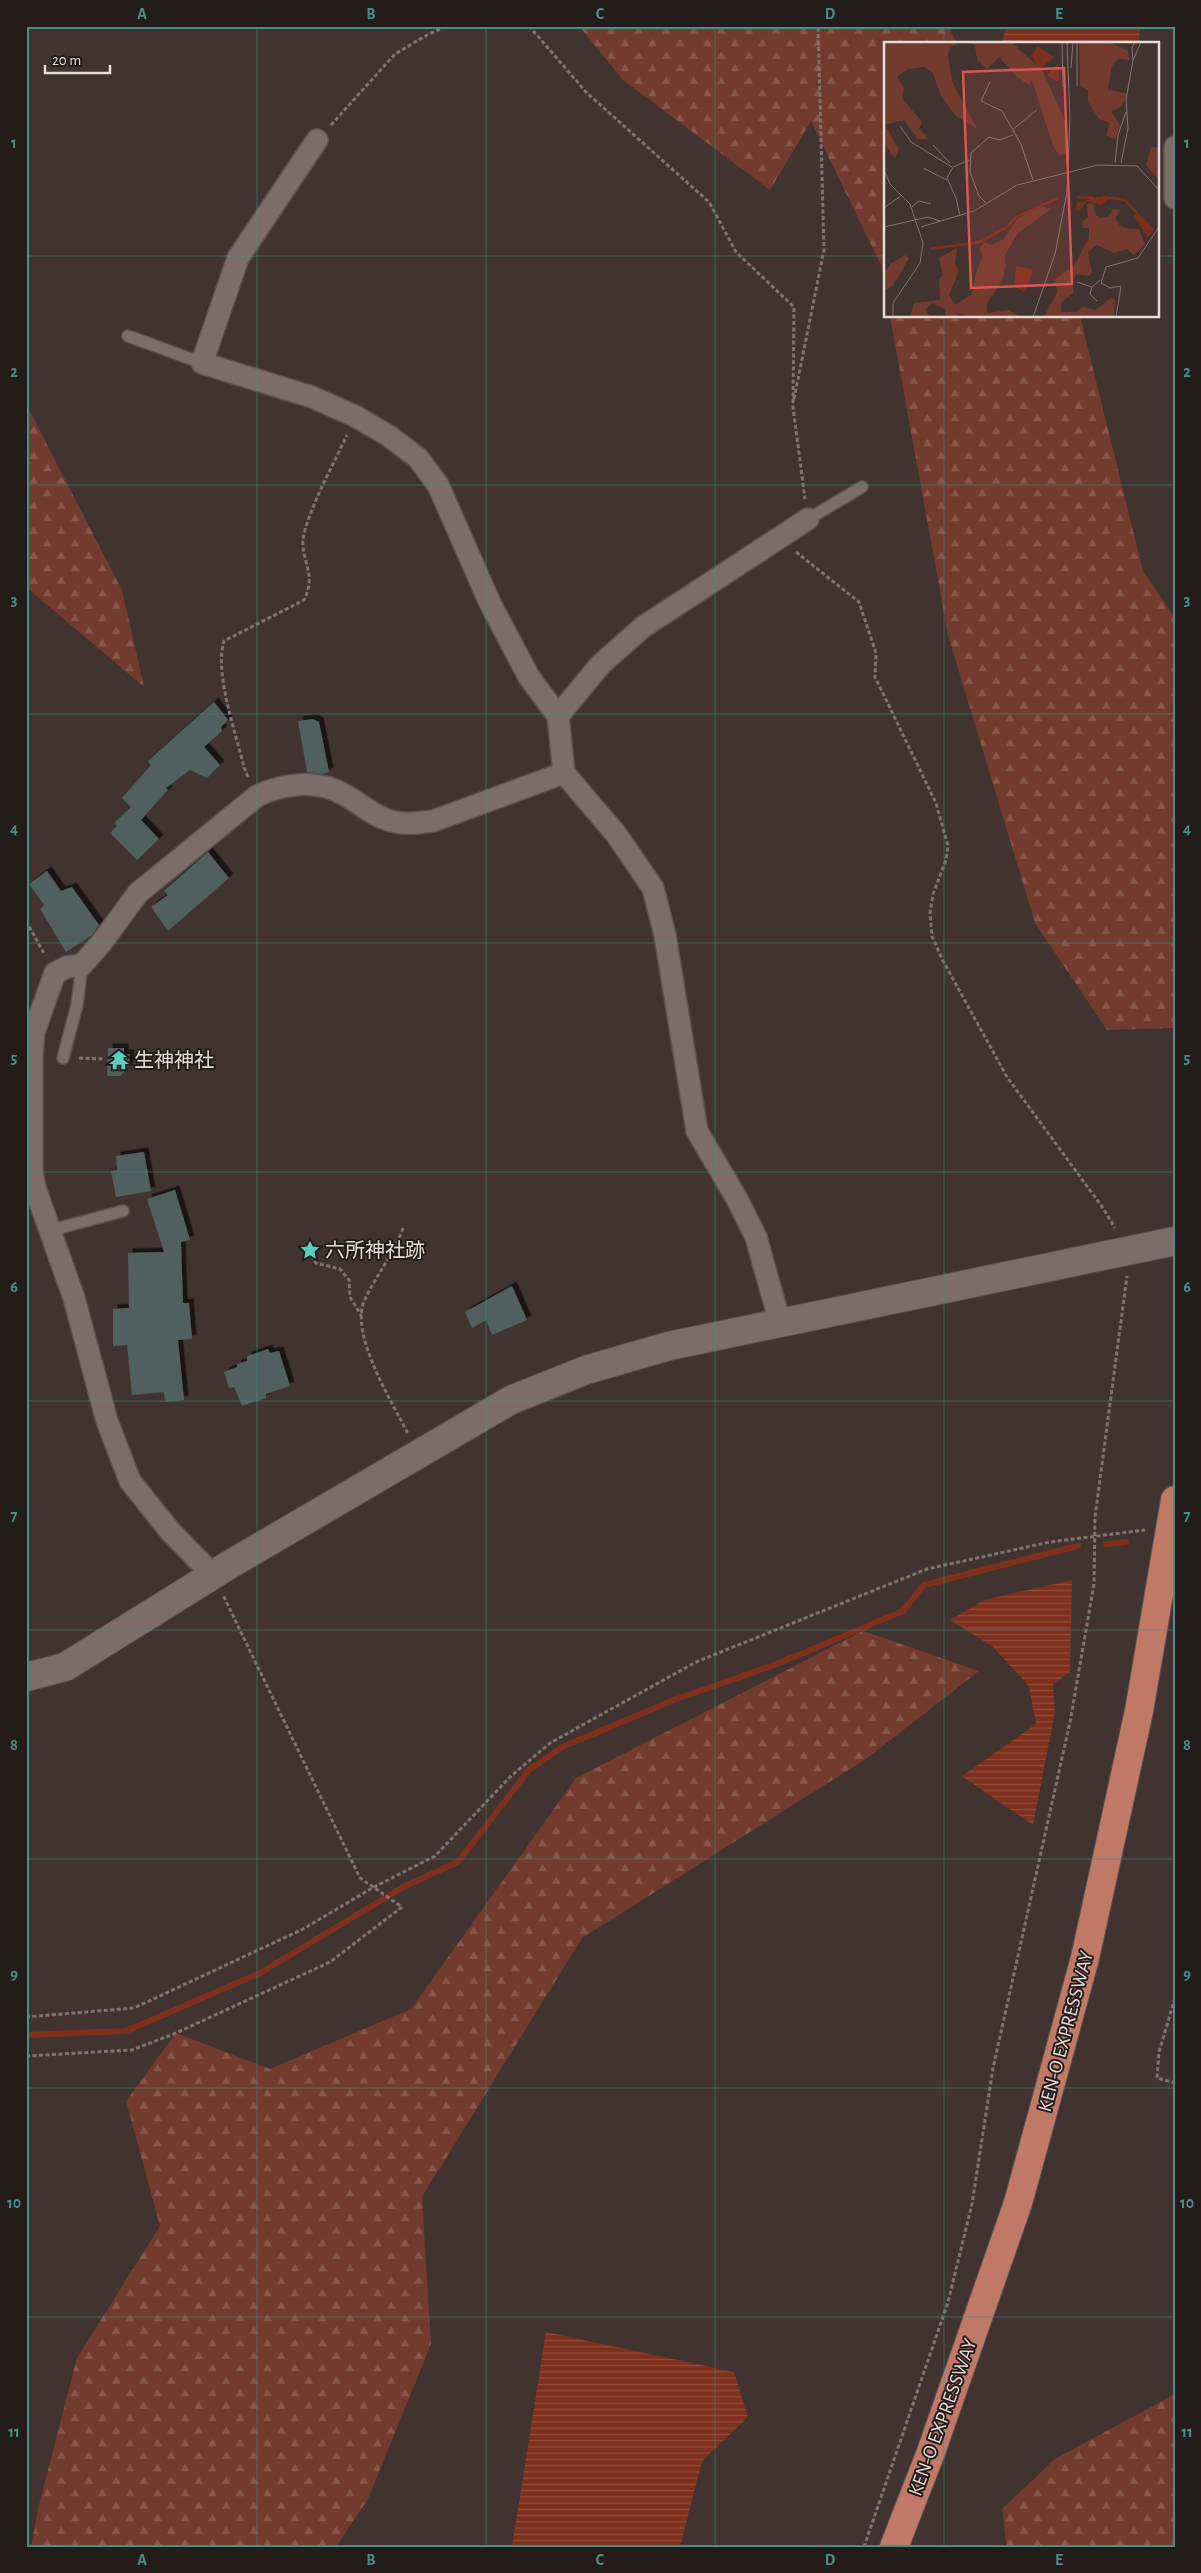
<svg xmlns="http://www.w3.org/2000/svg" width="1201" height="2573" font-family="'Alegreya Sans','Noto Sans JP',sans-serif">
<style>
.forest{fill:url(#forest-firs)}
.water{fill:url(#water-rules)}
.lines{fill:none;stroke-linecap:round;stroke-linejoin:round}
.stream{stroke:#7f301d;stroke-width:6}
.building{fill:#50615e;filter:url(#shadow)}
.lane-casing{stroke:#5c514e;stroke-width:14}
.street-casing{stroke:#5c514e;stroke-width:24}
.secondary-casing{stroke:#5c514e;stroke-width:30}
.highway-casing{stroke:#5c514e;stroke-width:30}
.path{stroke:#807470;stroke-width:3;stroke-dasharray:4 2.5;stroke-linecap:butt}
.lane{stroke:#7d6d69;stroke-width:11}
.street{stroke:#7d6d69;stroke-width:21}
.secondary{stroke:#7d6d69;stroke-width:28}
.highway{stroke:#c17967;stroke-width:28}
.grid{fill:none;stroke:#459089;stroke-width:1;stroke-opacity:0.55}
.labels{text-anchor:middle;stroke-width:4;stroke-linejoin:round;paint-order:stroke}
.poi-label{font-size:20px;fill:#e6ddda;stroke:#231c1b;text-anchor:start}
.street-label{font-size:20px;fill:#e6ddda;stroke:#231c1b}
.inset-river{fill:none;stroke:#7f301d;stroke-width:2.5}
.inset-road{fill:none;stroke:#837773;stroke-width:1}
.view{fill:#da5554;fill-opacity:0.15;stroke:#da5554;stroke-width:2.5}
.inset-edge{fill:none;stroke:#e6ddda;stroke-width:2.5}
.neatline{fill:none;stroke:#459089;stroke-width:2}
.grid-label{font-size:16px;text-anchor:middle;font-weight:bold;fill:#459089}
</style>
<defs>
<pattern id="forest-firs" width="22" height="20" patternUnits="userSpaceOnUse" patternTransform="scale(1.25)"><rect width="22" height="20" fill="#733b2e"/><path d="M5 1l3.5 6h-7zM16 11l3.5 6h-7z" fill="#87574c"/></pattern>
<pattern id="water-rules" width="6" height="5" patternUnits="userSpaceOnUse" patternTransform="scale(1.25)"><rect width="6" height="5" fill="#7f301d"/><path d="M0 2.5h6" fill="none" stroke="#914e3d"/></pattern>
<filter id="shadow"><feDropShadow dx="4.5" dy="-4.5" stdDeviation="0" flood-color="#0009"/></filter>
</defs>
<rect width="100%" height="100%" fill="#41332f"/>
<path class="forest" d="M 579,26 L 948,26 L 957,44 L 885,44 L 885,286 L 881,265 L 811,121 L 770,190 L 623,80 Z
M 890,316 L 1080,316 L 1143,571 L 1175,618 L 1175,1028 L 1107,1030 L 1035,923 L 948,635 Z
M 26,404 L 122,590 L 144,687 L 26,587 Z
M 863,1631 L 979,1671 L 866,1759 L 582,1938 L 422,2197 L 431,2344 L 368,2499 L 336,2547 L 31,2547 L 39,2505 L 77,2358 L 160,2226 L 126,2101 L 176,2033 L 270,2069 L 411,2009 L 576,1778 Z
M 1175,2394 L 1175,2547 L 1007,2547 L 1002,2509 L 1055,2459 Z"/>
<path class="water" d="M 1006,26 L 1140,26 L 1139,44 L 1002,44 Z
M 1072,1580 L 1070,1672 L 1053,1684 L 1055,1712 L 1033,1825 L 962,1776 L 1036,1724 L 1029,1686 L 992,1646 L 950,1620 L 984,1600 Z
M 546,2332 L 734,2372 L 748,2417 L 702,2461 L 680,2547 L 512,2547 Z"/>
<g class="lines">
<path class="stream" d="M 1106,1544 L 1126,1542
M 26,2035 L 126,2031 L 260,1973 L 405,1886 L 458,1862 L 529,1770 L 562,1747 L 674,1700 L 777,1664 L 903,1611 L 924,1585 L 1078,1546"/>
</g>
<path class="building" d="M 214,702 L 228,720 L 221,727 L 222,731 L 204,747 L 220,765 L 207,778 L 190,770 L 166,788 L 168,790 L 141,820 L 159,839 L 137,860 L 110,833 L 117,826 L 114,823 L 131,807 L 122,798 L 151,765 L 148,761 Z
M 313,719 L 319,722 L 329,772 L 322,774 L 307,772 L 298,721 Z
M 208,852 L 229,878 L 168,931 L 151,907 L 168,895 L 164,891 Z
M 47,871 L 61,891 L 72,887 L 99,925 L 92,935 L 66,952 L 40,909 L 44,905 L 29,884 Z
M 108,1048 L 124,1048 L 124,1054 L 130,1054 L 129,1066 L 120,1076 L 107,1076 Z
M 144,1152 L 151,1191 L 116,1197 L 111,1171 L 117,1170 L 116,1156 Z
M 175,1190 L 190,1240 L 181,1242 L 183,1303 L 189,1303 L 192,1339 L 178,1340 L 184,1400 L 165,1402 L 164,1392 L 132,1395 L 127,1345 L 113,1346 L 113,1309 L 129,1308 L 128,1253 L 164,1252 L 147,1199 Z
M 512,1286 L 527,1320 L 492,1335 L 486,1320 L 472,1328 L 465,1312 Z
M 268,1349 L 270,1353 L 279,1351 L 290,1386 L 266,1394 L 266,1398 L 242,1406 L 234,1387 L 229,1388 L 224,1372 L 237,1367 L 237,1364 L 247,1361 L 247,1356 Z"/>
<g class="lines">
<defs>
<path id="lane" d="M 128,336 L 202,363
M 808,519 L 862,487
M 63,1058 L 77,1005 L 82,965
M 52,1230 L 123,1211"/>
<path id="street" d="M 317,140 L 238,258 L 202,363 L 312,397 L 355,416 L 389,436 L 418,458 L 438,485 L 490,603 L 529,677 L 558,716 L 564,773 L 616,834 L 653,888 L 665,935 L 697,1131 L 737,1199 L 756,1237 L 780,1323
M 1175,147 L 1175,198
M 558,716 L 600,665 L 643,627 L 808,519
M 213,1575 L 170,1531 L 130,1481 L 107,1421 L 74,1298 L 36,1191 L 32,1173 L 32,1055 L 34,1032 L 55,973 L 67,967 L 82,965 L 102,942 L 138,893 L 257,796 C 284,783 318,779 345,795 C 361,804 373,816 391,821 C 405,825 418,823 433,821 L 564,773"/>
<path id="secondary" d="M 26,1677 L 65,1667 L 229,1565 L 511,1400 L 586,1370 L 669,1346 L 1175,1241"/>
<path id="highway" d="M 894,2547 L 931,2452 L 1018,2203 L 1085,1958 L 1139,1711 L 1175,1500"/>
</defs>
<use href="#lane" class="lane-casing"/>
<use href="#street" class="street-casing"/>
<use href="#secondary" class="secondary-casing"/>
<use href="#highway" class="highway-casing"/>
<path class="path" d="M 529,26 L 587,93 L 709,202 L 736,252 L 794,307 L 793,407 L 805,499
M 331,125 L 395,54 L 427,35 L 447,26
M 794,399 L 824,250 L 818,26
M 796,552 L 859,602 L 876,653 L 875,677 L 936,803 L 948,846 L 946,860 L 933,894 L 930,913 L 932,936 L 942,959 L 1007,1077 L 1103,1208 L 1115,1228
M 248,777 L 244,767 C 236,734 214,672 224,641 L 304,600 C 319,571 296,557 305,530 C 314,499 333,465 347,435
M 26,921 L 45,955
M 79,1058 L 103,1059
M 403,1228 C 394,1254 377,1274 365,1299 C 348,1333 393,1403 408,1434
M 312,1255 L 316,1263 L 340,1269 L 349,1280 L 350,1297 L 361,1315
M 1175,1998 L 1159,2052 L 1157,2078 L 1175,2083
M 26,2017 L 134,2008 L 303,1929 L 374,1887 L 435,1856 L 510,1777 L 550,1743 L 696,1662 L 927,1569 L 1050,1542 L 1145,1530
M 26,2056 L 132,2050 L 176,2033 L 330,1962 L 402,1907 L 360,1878 L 223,1595
M 864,2547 L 948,2302 L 972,2204 L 993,2068 L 1070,1722 L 1094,1584 L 1095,1517 L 1127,1276"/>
<use href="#lane" class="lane"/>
<use href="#street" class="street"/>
<use href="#secondary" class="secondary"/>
<use href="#highway" class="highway"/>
</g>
<path class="grid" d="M 257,26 L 257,2547M 486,26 L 486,2547M 715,26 L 715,2547M 944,26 L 944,44M 26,256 L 885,256M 1157,256 L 1175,256M 944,316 L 944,2547M 26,485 L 1175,485M 26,714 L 1175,714M 26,943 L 1175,943M 26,1172 L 1175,1172M 26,1401 L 1175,1401M 26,1630 L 1175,1630M 26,1859 L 1175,1859M 26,2088 L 1175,2088M 26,2317 L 1175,2317"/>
<defs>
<symbol id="temple-bare" viewBox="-9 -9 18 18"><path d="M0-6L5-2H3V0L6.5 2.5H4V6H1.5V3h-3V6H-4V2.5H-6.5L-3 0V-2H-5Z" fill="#59cebe" stroke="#231c1b" stroke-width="2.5" paint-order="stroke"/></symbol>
<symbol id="sight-bare" viewBox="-9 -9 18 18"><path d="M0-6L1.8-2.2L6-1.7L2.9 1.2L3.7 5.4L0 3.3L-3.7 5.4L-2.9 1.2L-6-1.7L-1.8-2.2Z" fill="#59cebe" stroke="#231c1b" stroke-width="2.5" paint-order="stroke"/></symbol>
</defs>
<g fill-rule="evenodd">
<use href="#temple-bare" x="105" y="1046" width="28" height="28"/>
<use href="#sight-bare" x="296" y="1236" width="28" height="28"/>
</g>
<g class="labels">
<g class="poi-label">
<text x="134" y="1067">生神神社</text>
<text x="325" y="1257">六所神社跡</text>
</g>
<g class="street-label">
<text transform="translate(1065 2031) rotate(-75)" y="7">KEN-O EXPRESSWAY</text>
<text transform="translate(942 2417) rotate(-70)" y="7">KEN-O EXPRESSWAY</text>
</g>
</g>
<g transform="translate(884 42)">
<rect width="275" height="275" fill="#41332f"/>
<path d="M 0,0 L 78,0 L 67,5 L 64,12 L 68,39 L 93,87 L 72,74 L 57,54 L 49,31 L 40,25 L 24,27 L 13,35 L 20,45 L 18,56 L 38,80 L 35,87 L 45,97 L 34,97 L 20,78 L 1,83 L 15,107 L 11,116 L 0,102 ZM 86,0 L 127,0 L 158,28 L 182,81 L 182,112 L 175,113 L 169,104 L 148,38 L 145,43 L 132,34 L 115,15 L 103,27 L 93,18 L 91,4 ZM 195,0 L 226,0 L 244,9 L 246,18 L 234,17 L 228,24 L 226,35 L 224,48 L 241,51 L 243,56 L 235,66 L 227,69 L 236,84 L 231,98 L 222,93 L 226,81 L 215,77 L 204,60 L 204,48 L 196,43 ZM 267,105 L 275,106 L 275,139 L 262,123 ZM 209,161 L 211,172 L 216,176 L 223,175 L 230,167 L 236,168 L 232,176 L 235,183 L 244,187 L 255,187 L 261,203 L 250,213 L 243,207 L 230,211 L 213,203 L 204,210 L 208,231 L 205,234 L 193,232 L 187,239 L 190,251 L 177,260 L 177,270 L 192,270 L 198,265 L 211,268 L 227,256 L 231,258 L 230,275 L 160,275 L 173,250 L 171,237 L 190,224 L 205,196 L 205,186 L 199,186 L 198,180 L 204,175 L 203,162 ZM 157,164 L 167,167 L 134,191 L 121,213 L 122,225 L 118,238 L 103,262 L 103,271 L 124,268 L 137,275 L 86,275 L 74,271 L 73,275 L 62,275 L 61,267 L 48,261 L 41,268 L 47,275 L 26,275 L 30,261 L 56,258 L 55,237 L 59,233 L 55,216 L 73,206 L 71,222 L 75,229 L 65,253 L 71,263 L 88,252 L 93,227 L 99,216 L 96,206 L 100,200 L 108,203 L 120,197 L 133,177 ZM 21,213 L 25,216 L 9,244 L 0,249 L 0,232 L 6,222 Z" fill="#733b2e"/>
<path d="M 153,4 L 170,15 L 155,27 L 148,14 ZM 174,21 L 175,39 L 172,39 L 163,33 ZM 214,155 L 225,156 L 218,163 L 203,159 L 195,169 L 191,168 L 193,161 ZM 253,170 L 270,187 L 264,195 L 250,174 ZM 132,224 L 148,227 L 149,230 L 140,250 L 130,244 Z" fill="#7f301d"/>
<path class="inset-river" d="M 193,155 L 210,156M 218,155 L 241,158 L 253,171M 46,207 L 96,200 L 123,185 L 132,175 L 174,156"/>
<path class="inset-road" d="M 178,0 L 179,45M 249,18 L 248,6 L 251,0M 187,26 L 189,0M 106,40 L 97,59 L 118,69 L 137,102 L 149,138M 193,44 L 193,0M 16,84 L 27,100 L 68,125M 128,88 L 153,68M 49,103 L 66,121M 231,121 L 234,93 L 242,70M 237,121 L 244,86 L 242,58 L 249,18 L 257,0M 39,126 L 63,138M 0,128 L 6,142 L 26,162 L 39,201 L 36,221 L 9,261 L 9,275M 102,161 L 95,154 L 86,130 L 87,111 L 105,95 L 116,98 L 129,93M 28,165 L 35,159 L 47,162M 0,166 L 18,153M 76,174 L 72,156 L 63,136 L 69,125 L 85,118M 0,185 L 44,175 L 56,179M 37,185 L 90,169 L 133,143 L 214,123 L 253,124 L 275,148M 193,240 L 208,245 L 216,238M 208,245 L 206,252 L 213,259M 149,275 L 171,212 L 183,150 L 186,77 L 183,0M 232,275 L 237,244 L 226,246 L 217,241 L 222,225 L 254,216 L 275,185"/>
<path class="view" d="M 180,26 L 188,242 L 87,246 L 79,30 Z"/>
<rect width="275" height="275" class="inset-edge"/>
</g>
<rect width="1201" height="2573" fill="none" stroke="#231c1b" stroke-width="55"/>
<path d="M45 65v8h65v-8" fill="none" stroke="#e6ddda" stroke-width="2.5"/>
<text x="52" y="65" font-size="15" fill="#e6ddda" stroke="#231c1b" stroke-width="4" paint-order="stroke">20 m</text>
<rect x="28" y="28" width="1146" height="2518" class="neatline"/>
<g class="grid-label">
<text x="142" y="19">A</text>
<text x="371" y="19">B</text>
<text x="600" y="19">C</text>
<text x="830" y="19">D</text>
<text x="1059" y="19">E</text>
<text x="14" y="148">1</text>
<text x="1187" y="148">1</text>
<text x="14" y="377">2</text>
<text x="1187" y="377">2</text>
<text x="14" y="605">3</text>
<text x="1187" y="605">3</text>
<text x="14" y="834">4</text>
<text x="1187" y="834">4</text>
<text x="14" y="1063">5</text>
<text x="1187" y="1063">5</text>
<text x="14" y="1292">6</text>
<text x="1187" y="1292">6</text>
<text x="14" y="1521">7</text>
<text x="1187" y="1521">7</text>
<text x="14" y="1750">8</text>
<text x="1187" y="1750">8</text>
<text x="14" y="1979">9</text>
<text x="1187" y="1979">9</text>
<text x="14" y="2208">10</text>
<text x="1187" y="2208">10</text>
<text x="14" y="2437">11</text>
<text x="1187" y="2437">11</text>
<text x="142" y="2565">A</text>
<text x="371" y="2565">B</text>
<text x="600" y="2565">C</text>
<text x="830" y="2565">D</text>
<text x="1059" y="2565">E</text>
</g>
</svg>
